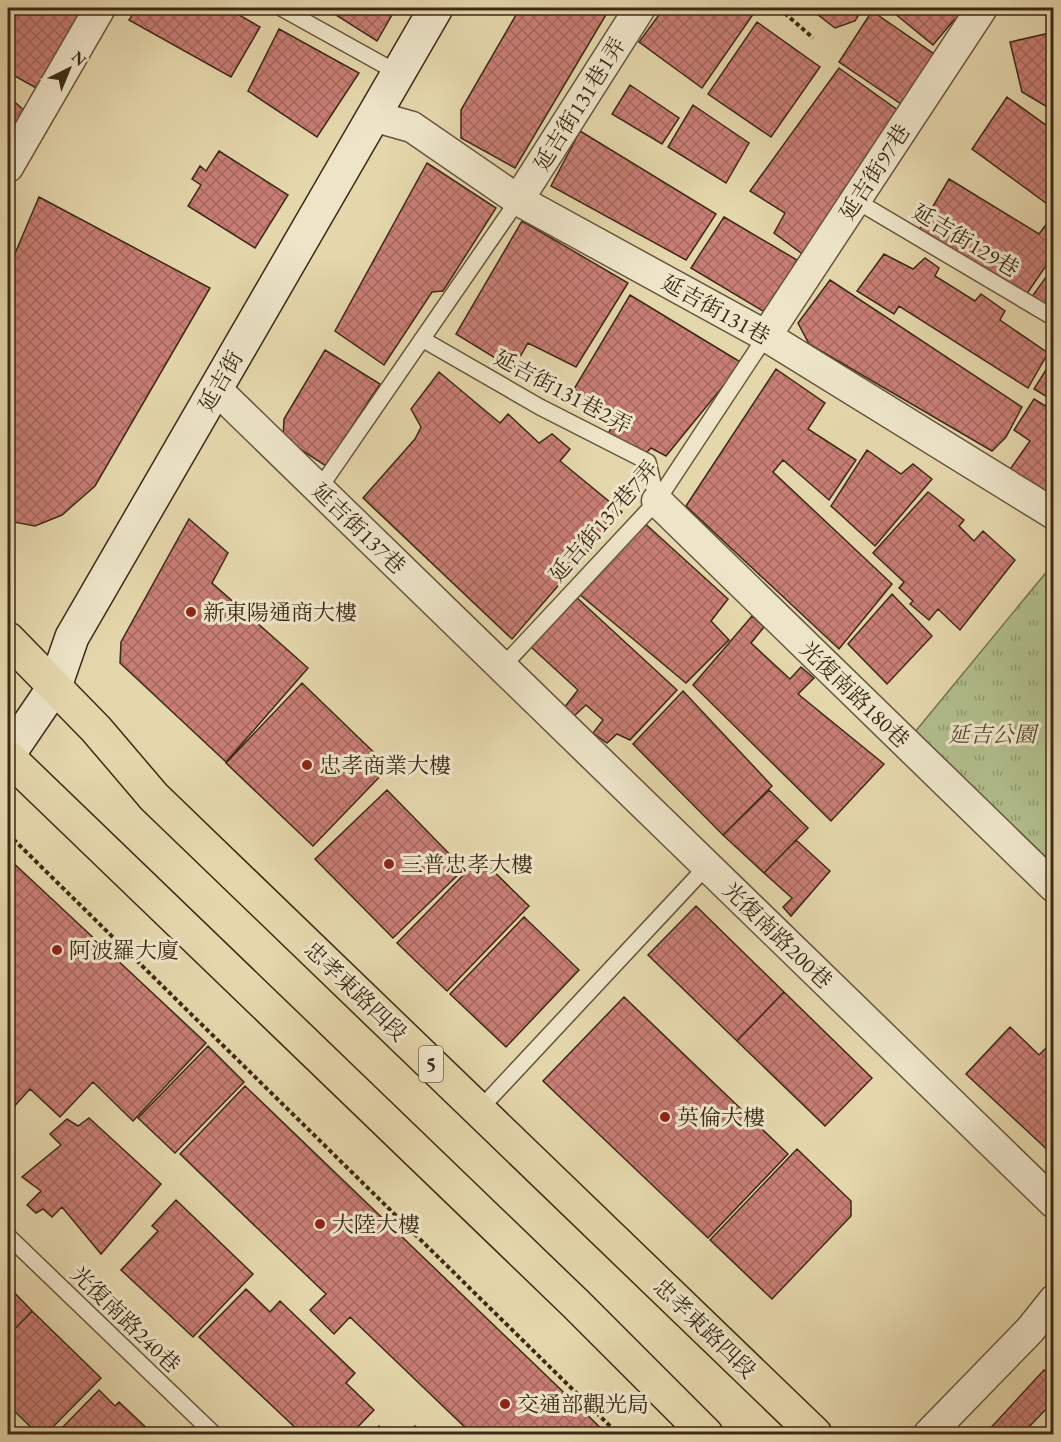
<svg xmlns="http://www.w3.org/2000/svg" width="1061" height="1442" font-family="'EB Garamond','Noto Serif TC',serif">
<style>
.park{fill:url(#park-tufts);stroke:#767452;stroke-width:1.5}
.building{fill:url(#building-cross-hatch);stroke:#3c2a16;stroke-width:1.5}
.lines{fill:none;stroke-linecap:round;stroke-linejoin:round}
.lane-casing{stroke:#66553c;stroke-width:18}
.street-casing{stroke:#66553c;stroke-width:33}
.secondary-casing{stroke:#3c2a16;stroke-width:36}
.primary-casing{stroke:#3c2a16;stroke-width:36}
.path{stroke:#3c2a16;stroke-width:4;stroke-dasharray:4.5 3;stroke-linecap:butt}
.lane{stroke:#eee5c9;stroke-width:15}
.street{stroke:#eee5c9;stroke-width:30}
.secondary{stroke:#eee5c9;stroke-width:33}
.primary{stroke:#e5d7ac;stroke-width:33}
.poi-dot{fill:#8f2418;stroke:#eee5c9;stroke-width:2}
.labels{text-anchor:middle;stroke-width:6;stroke-linejoin:round;paint-order:stroke}
.shield{fill:#eee5c9;stroke:#71624c;stroke-width:1.5}
.shield-label{font-size:21px;font-weight:bold;fill:#3c2a16}
.street-label{font-size:22px;fill:#3c2a16;stroke:#eee5c9}
.poi-label{font-size:22px;fill:#3c2a16;stroke:#eee5c9;text-anchor:start}
.park-label{font-size:22px;font-style:italic;fill:#53482e;stroke:#eee5c9}
</style>
<defs>
<pattern id="park-tufts" width="24" height="20" patternUnits="userSpaceOnUse" patternTransform="scale(1.5)"><rect width="24" height="20" fill="#b1bf8d"/><path d="M3 7l-1-3M5 7V3M7 7l1-3M15 17l-1-3M17 17v-4M19 17l1-3" fill="none" stroke="#919b72"/></pattern>
<pattern id="building-cross-hatch" width="8" height="8" patternUnits="userSpaceOnUse" patternTransform="scale(1.5)"><rect width="8" height="8" fill="#c97e75"/><path d="M0 0l8 8M0 8l8-8" fill="none" stroke="#a4675f"/></pattern>
</defs>
<rect width="100%" height="100%" fill="#e5d7ac"/>
<filter id="stains"><feTurbulence type="fractalNoise" baseFrequency=".00333" numOctaves="4"/><feColorMatrix values="0 0 0 0 .2 0 0 0 0 .09 0 0 0 0 .02 0 0 0 .5 -.17"/></filter>
<radialGradient id="worn" r=".72"><stop offset=".6" stop-color="#630" stop-opacity="0"/><stop offset="1" stop-color="#630" stop-opacity=".3"/></radialGradient>
<path class="park" d="M 1053,564 L 1053,879 L 910,738 Z"/>
<path class="building" d="M 8,8 L 83,8 L 36,88 L 8,72 Z
M 137,8 L 227,8 L 260,27 L 231,77 L 129,20 Z
M 325,8 L 396,8 L 377,41 Z
M 520,8 L 610,8 L 515,168 L 461,138 L 461,110 Z
M 664,8 L 747,8 L 754,13 L 702,88 L 639,42 Z
M 809,8 L 863,8 L 855,21 L 835,28 Z
M 888,8 L 990,8 L 972,32 L 954,20 L 933,45 Z
M 872,11 L 940,58 L 907,108 L 839,62 Z
M 757,22 L 820,67 L 771,137 L 708,94 Z
M 279,29 L 359,73 L 317,137 L 248,91 Z
M 1054,32 L 1054,111 L 1022,92 L 1010,42 Z
M 839,68 L 913,121 L 812,261 L 774,233 L 785,213 L 750,191 Z
M 630,85 L 679,118 L 662,144 L 612,114 Z
M 8,96 L 26,112 L 8,135 Z
M 1007,97 L 1054,131 L 1054,209 L 972,149 Z
M 693,105 L 749,143 L 726,183 L 668,147 Z
M 580,131 L 716,214 L 686,260 L 551,186 Z
M 219,151 L 288,195 L 255,248 L 188,206 L 201,185 L 192,179 L 200,166 L 206,171 Z
M 427,163 L 496,208 L 443,291 L 432,292 L 384,365 L 335,331 Z
M 949,179 L 1039,234 L 1054,214 L 1054,254 L 1026,295 L 919,230 Z
M 39,197 L 210,288 L 95,486 L 62,515 L 35,526 L 8,521 L 8,270 Z
M 724,217 L 797,260 L 768,314 L 691,268 Z
M 522,221 L 628,283 L 576,367 L 528,343 L 513,369 L 456,334 Z
M 884,254 L 913,269 L 925,258 L 939,268 L 935,276 L 975,301 L 981,294 L 1005,311 L 1000,320 L 1048,353 L 1028,388 L 899,306 L 894,314 L 857,291 Z
M 1054,266 L 1054,312 L 1031,298 Z
M 830,280 L 1022,407 L 1006,437 L 992,451 L 809,344 L 798,323 Z
M 630,295 L 742,363 L 666,456 L 651,448 L 644,455 L 607,437 L 616,416 L 574,389 Z
M 325,350 L 380,384 L 326,466 L 283,438 L 284,419 Z
M 1054,357 L 1054,401 L 1034,389 Z
M 776,369 L 825,403 L 808,429 L 856,460 L 829,500 L 783,460 L 773,472 L 892,584 L 839,649 L 686,506 Z
M 439,372 L 500,423 L 508,414 L 539,443 L 552,434 L 570,449 L 560,461 L 622,512 L 512,639 L 363,498 L 415,439 L 421,427 L 411,409 Z
M 1034,399 L 1052,410 L 1054,408 L 1054,501 L 1006,475 L 1030,441 L 1014,430 Z
M 867,450 L 901,474 L 913,464 L 932,479 L 875,546 L 831,506 Z
M 928,492 L 964,520 L 959,526 L 974,541 L 983,531 L 1015,560 L 960,630 L 938,609 L 929,620 L 910,604 L 913,601 L 899,588 L 904,582 L 873,553 Z
M 189,519 L 228,553 L 212,583 L 308,668 L 226,762 L 120,663 L 121,642 Z
M 640,519 L 728,599 L 711,621 L 729,640 L 686,683 L 579,594 Z
M 892,594 L 932,636 L 887,684 L 848,644 Z
M 575,596 L 677,690 L 630,740 L 617,734 L 607,743 L 593,733 L 603,720 L 586,705 L 574,716 L 564,708 L 578,690 L 531,647 Z
M 752,616 L 764,627 L 751,643 L 790,679 L 801,667 L 814,678 L 798,694 L 884,764 L 831,821 L 693,685 Z
M 302,683 L 389,767 L 313,846 L 226,763 Z
M 683,691 L 772,786 L 723,835 L 633,744 Z
M 387,790 L 464,869 L 393,938 L 315,859 Z
M 769,790 L 808,828 L 764,873 L 723,835 Z
M 796,840 L 830,871 L 791,916 L 783,907 L 792,898 L 764,873 Z
M 8,858 L 206,1043 L 133,1121 L 93,1082 L 60,1117 L 30,1089 L 8,1113 Z
M 480,858 L 529,906 L 447,991 L 397,943 Z
M 696,906 L 784,992 L 737,1041 L 648,955 Z
M 524,917 L 579,970 L 506,1047 L 450,994 Z
M 784,992 L 872,1078 L 825,1126 L 737,1041 Z
M 624,997 L 788,1154 L 708,1238 L 543,1081 Z
M 1010,1027 L 1039,1055 L 1054,1040 L 1054,1156 L 966,1074 Z
M 208,1046 L 244,1082 L 175,1153 L 138,1118 Z
M 245,1086 L 607,1434 L 472,1434 L 350,1317 L 334,1334 L 310,1310 L 326,1294 L 180,1154 Z
M 89,1118 L 161,1184 L 101,1254 L 62,1207 L 52,1217 L 43,1209 L 36,1213 L 27,1205 L 41,1191 L 22,1177 L 61,1145 L 50,1134 L 67,1119 L 78,1126 Z
M 797,1149 L 851,1201 L 851,1216 L 772,1299 L 710,1240 Z
M 176,1200 L 253,1274 L 193,1337 L 121,1270 L 158,1231 L 152,1226 Z
M 8,1286 L 32,1311 L 8,1336 Z
M 246,1289 L 270,1312 L 280,1301 L 355,1373 L 346,1383 L 374,1410 L 351,1434 L 302,1434 L 199,1337 Z
M 32,1311 L 101,1378 L 46,1434 L 38,1434 L 8,1405 L 8,1336 Z
M 1044,1370 L 1054,1378 L 1054,1401 L 1022,1434 L 988,1434 L 986,1433 Z
M 99,1390 L 115,1406 L 119,1402 L 153,1434 L 56,1434 Z
M 379,1426 L 388,1434 L 371,1434 Z
M 415,1426 L 424,1434 L 407,1434 Z"/>
<g class="lines">
<defs>
<path id="lane" d="M 281,8 L 398,73
M 855,200 L 1054,318
M 422,339 L 540,407 L 648,462 L 657,501
M 319,489 L 518,200
M 502,667 L 657,501 L 766,336
M 479,1110 L 707,866
M 8,1236 L 214,1434"/>
<path id="street" d="M 373,116 L 412,127 L 518,200 L 766,336 L 1054,514
M 8,167 L 100,8
M 518,200 L 640,8
M 766,336 L 982,8
M 215,388 L 1054,1203
M 657,501 L 1054,887
M 929,1434 L 1030,1330 L 1054,1300"/>
<path id="secondary" d="M 8,755 L 55,686 L 72,637 L 436,8"/>
<path id="primary" d="M 8,639 L 96,729 L 154,797 L 815,1434
M 8,757 L 576,1304 L 706,1434"/>
</defs>
<use href="#lane" class="lane-casing"/>
<use href="#street" class="street-casing"/>
<use href="#secondary" class="secondary-casing"/>
<use href="#primary" class="primary-casing"/>
<path class="path" d="M 779,8 L 813,38
M 8,834 L 618,1434"/>
<use href="#lane" class="lane"/>
<use href="#street" class="street"/>
<use href="#secondary" class="secondary"/>
<use href="#primary" class="primary"/>
</g>
<g class="poi-dot">
<circle cx="191" cy="612" r="6"/>
<circle cx="307" cy="765" r="6"/>
<circle cx="389" cy="864" r="6"/>
<circle cx="57" cy="950" r="6"/>
<circle cx="665" cy="1117" r="6"/>
<circle cx="320" cy="1224" r="6"/>
<circle cx="505" cy="1404" r="6"/>
</g>
<g class="labels">
<rect class="shield" x="419" y="1046" width="24" height="36" rx="4.5"/>
<g class="shield-label">
<text x="431" y="1071">5</text>
</g>
<g class="street-label">
<text transform="translate(579 104) rotate(-58)" y="8">延吉街131巷1弄</text>
<text transform="translate(874 172) rotate(-57)" y="8">延吉街97巷</text>
<text transform="translate(966 240) rotate(31)" y="8">延吉街129巷</text>
<text transform="translate(716 309) rotate(29)" y="8">延吉街131巷</text>
<text transform="translate(220 381) rotate(-60)" y="8">延吉街</text>
<text transform="translate(563 391) rotate(28)" y="8">延吉街131巷2弄</text>
<text transform="translate(603 521) rotate(-49)" y="8">延吉街137巷7弄</text>
<text transform="translate(359 528) rotate(44)" y="8">延吉街137巷</text>
<text transform="translate(855 694) rotate(44)" y="8">光復南路180巷</text>
<text transform="translate(778 935) rotate(44)" y="8">光復南路200巷</text>
<text transform="translate(356 991) rotate(44)" y="8">忠孝東路四段</text>
<text transform="translate(126 1319) rotate(44)" y="8">光復南路240巷</text>
<text transform="translate(705 1328) rotate(44)" y="8">忠孝東路四段</text>
</g>
<g class="poi-label">
<text x="203" y="620">新東陽通商大樓</text>
<text x="319" y="773">忠孝商業大樓</text>
<text x="401" y="872">三普忠孝大樓</text>
<text x="69" y="958">阿波羅大廈</text>
<text x="677" y="1125">英倫大樓</text>
<text x="332" y="1232">大陸大樓</text>
<text x="517" y="1412">交通部觀光局</text>
</g>
<g class="park-label">
<text x="992" y="742">延吉公園</text>
</g>
</g>
<rect width="1061" height="1442" fill="none" stroke="#e5d7ac" stroke-width="30"/>
<rect x="9" y="9" width="1043" height="1424" fill="none" stroke="#3c2a16" stroke-width="3"/>
<rect x="15" y="15" width="1031" height="1412" fill="none" stroke="#3c2a16" stroke-width="1.5"/>
<g transform="translate(69 69) rotate(43)" stroke="#eee5c9" stroke-width="4.5" paint-order="stroke">
<path d="M0-4.5L10 22L0 15L-10 22Z" fill="#3c2a16"/>
<text y="-9" font-size="16" font-weight="bold" text-anchor="middle" fill="#3c2a16">N</text>
</g>
<rect width="100%" height="100%" filter="url(#stains)"/>
<rect width="100%" height="100%" fill="url(#worn)"/>
</svg>
